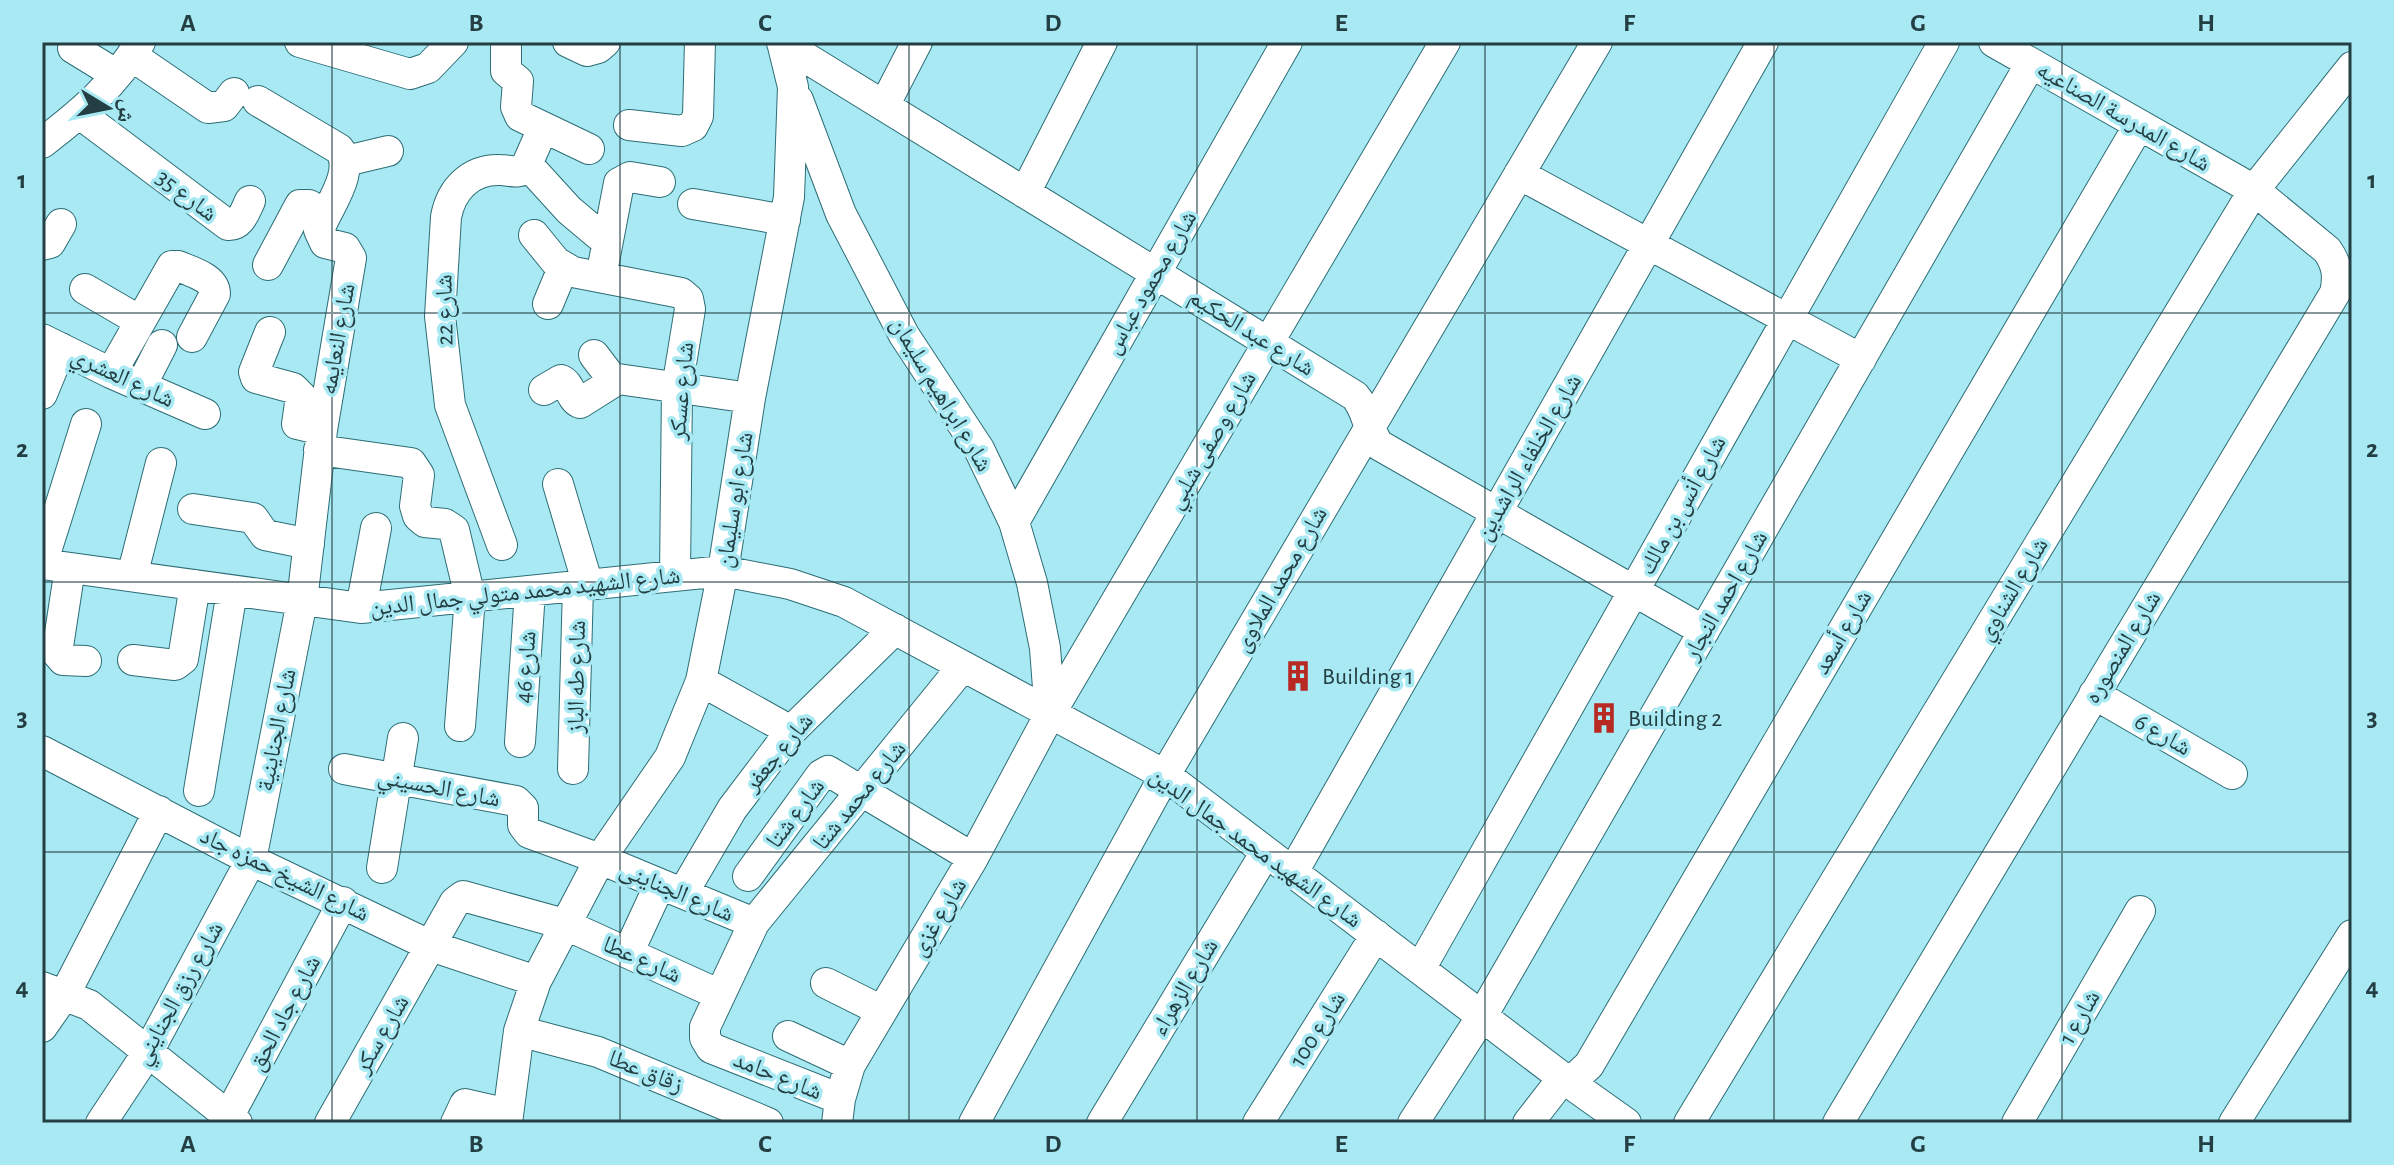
<svg xmlns="http://www.w3.org/2000/svg" width="2394" height="1165" font-family="'Alegreya Sans','Noto Naskh Arabic',sans-serif">
<style>
.lines{fill:none;stroke-linecap:round;stroke-linejoin:round}
.minor-casing{stroke:#2d6d76;stroke-width:32}
.minor{stroke:#fff;stroke-width:30}
.grid{fill:none;stroke:#243f43;stroke-width:2;stroke-opacity:0.55}
.labels{text-anchor:middle;stroke-width:7;stroke-linejoin:round;paint-order:stroke}
.street-label{font-size:24px;fill:#243f43;stroke:#a8e9f3}
.poi-label{font-size:24px;fill:#243f43;stroke:#a8e9f3;text-anchor:start}
.neatline{fill:none;stroke:#243f43;stroke-width:3}
.grid-label{font-size:26px;text-anchor:middle;font-weight:bold;fill:#243f43}
</style>
<rect width="100%" height="100%" fill="#a8e9f3"/>
<g class="lines">
<defs>
<path id="minor" d="M 300,42 L 410,74 L 428,68 L 453,42
M 506,42 L 506,71 L 518,81 L 516,107 L 520,116 L 589,149
M 568,42 L 587,51 L 598,48 L 605,42
M 782,43 L 1355,396 C 1368,411 1367,429 1379,445 L 1704,631
M 73,48 L 117,75
M 132,56 L 208,108 L 224,106 L 234,93
M 798,100 L 841,214 L 904,335 L 979,449 L 1014,522 L 1032,583 L 1045,648 L 1050,714
M 884,106 L 917,42
M 80,114 L 228,225 C 241,226 245,211 250,201
M 629,125 L 682,131 L 693,126 L 698,116 L 700,42
M 42,143 C 80,114 116,84 140,42
M 346,161 L 388,151
M 528,165 L 569,210 L 607,242
M 1519,174 L 1861,359
M 1025,193 L 1102,42
M 693,204 L 785,220
M 534,235 L 556,262 L 573,272 L 681,293 L 688,299 L 690,309 L 677,388 L 675,576
M 42,245 L 50,243 L 61,224
M 268,265 L 300,205 L 309,205 L 326,215
M 601,277 L 619,183 L 630,177 L 660,182
M 85,289 L 140,321
M 548,304 L 563,268
M 270,332 L 254,372 L 256,378 L 293,388 L 301,396 L 297,424 L 322,430
M 42,339 L 111,373 L 205,414
M 594,355 L 613,380
M 111,373 L 172,266 L 178,266 C 192,272 215,278 215,294 L 192,337
M 141,386 L 162,345
M 544,390 L 561,380 C 571,384 570,399 580,403 L 618,379 L 750,398
M 42,394 L 61,348
M 319,450 L 411,463 L 419,475 L 415,506 L 418,516 L 425,522 L 445,524 L 454,530 L 470,597 L 460,726
M 558,484 L 588,585
M 193,509 L 253,518 L 265,535 L 309,544
M 1014,522 L 1287,42
M 502,545 L 450,405 L 440,316 L 446,217 C 451,190 470,169 500,170 C 510,170 516,174 525,169 L 543,128
M 42,564 L 361,608 L 723,571 L 790,584 L 844,602 L 1165,775 L 1567,1081 L 1626,1123
M 42,564 L 86,424
M 70,568 L 57,653 L 63,660 L 86,661
M 132,576 L 161,463
M 361,608 L 376,528
M 133,660 L 175,665 L 183,659 L 195,585
M 701,681 L 791,731
M 2094,694 L 2232,774
M 520,742 L 530,591
M 42,751 L 251,860 L 431,946 L 536,981
M 344,769 L 516,801 L 523,808 L 523,825 L 529,833 L 600,859 L 754,923
M 573,769 L 578,586
M 199,791 L 232,591
M 382,868 L 403,738
M 1293,872 L 1763,42
M 748,876 L 821,775 L 828,771 L 973,858
M 683,893 L 732,809 L 791,731 L 895,629
M 628,953 L 660,884
M 1420,969 L 1944,42
M 826,983 L 882,1011
M 42,987 L 89,1005 L 237,1123
M 42,1027 L 65,994 L 159,811
M 519,1031 L 598,1052 L 768,1123
M 788,1036 L 850,1065
M 840,1099 L 711,1048 L 705,1038 L 705,1027 L 754,923 L 963,666
M 101,1123 L 148,1052 L 251,860 L 302,601 L 322,430 L 351,258 L 345,248 L 325,243 L 319,230 C 327,208 357,170 339,149 L 258,101
M 225,1123 L 343,902
M 330,1123 L 455,902 L 463,896 L 564,924 L 720,995
M 456,1123 L 465,1104 L 508,1114
M 507,1123 L 519,1031 L 536,981 L 600,859 L 670,757 L 701,681 L 723,571 L 750,398 L 789,197 L 793,87 L 782,42
M 837,1123 L 840,1099 L 850,1065 L 973,858 L 1050,714 L 1445,42
M 974,1123 L 1165,775 L 1597,42
M 1102,1123 L 1266,852
M 1258,1123 L 1376,935
M 1413,1123 L 1482,1016 L 2031,63
M 1528,1123 L 1556,1087 L 1575,1078 L 1589,1065 L 2139,125
M 1689,1123 L 2254,190 L 2352,67
M 1838,1123 L 2335,293 C 2339,276 2337,264 2327,250 L 2254,190 L 1994,42
M 2017,1123 L 2140,911
M 2234,1123 L 2352,935"/>
</defs>
<use href="#minor" class="minor-casing"/>
<use href="#minor" class="minor"/>
</g>
<path class="grid" d="M 332,42 L 332,1123M 620,42 L 620,1123M 909,42 L 909,1123M 1197,42 L 1197,1123M 1485,42 L 1485,1123M 1774,42 L 1774,1123M 2062,42 L 2062,1123M 42,313 L 2352,313M 42,582 L 2352,582M 42,852 L 2352,852"/>
<defs>
<symbol id="building-bare" viewBox="-9 -9 18 18"><path d="M-4-6H4V6H1V3H-1V6H-4ZM-2.5-4.3h1.7v1.8h-1.7ZM.8-4.3h1.7v1.8H.8ZM-2.5-1h1.7V.8h-1.7ZM.8-1h1.7V.8H.8Z" fill="#b72922" stroke="#a8e9f3" stroke-width="2.5" paint-order="stroke"/></symbol>
</defs>
<g fill-rule="evenodd">
<use href="#building-bare" x="1276" y="654" width="44" height="44"/>
<use href="#building-bare" x="1582" y="696" width="44" height="44"/>
</g>
<g class="labels">
<g class="street-label">
<text transform="translate(2124 116) rotate(30)" y="8">شارع المدرسة الصناعيه</text>
<text transform="translate(187 195) rotate(37)" y="8">شارع 35</text>
<text transform="translate(1150 282) rotate(-60)" y="8">شارع محمود عباس</text>
<text transform="translate(444 310) rotate(-91)" y="8">شارع 22</text>
<text transform="translate(1252 332) rotate(32)" y="8">شارع عبد الحكيم</text>
<text transform="translate(337 339) rotate(-80)" y="8">شارع النعايمه</text>
<text transform="translate(123 377) rotate(25)" y="8">شارع العشري</text>
<text transform="translate(681 391) rotate(-85)" y="8">شارع عسكر</text>
<text transform="translate(942 394) rotate(59)" y="8">شارع ابراهيم سليمان</text>
<text transform="translate(1211 440) rotate(-60)" y="8">شارع وصفى شلبي</text>
<text transform="translate(1528 457) rotate(-60)" y="8">شارع الخلفاء الراشدين</text>
<text transform="translate(734 500) rotate(-81)" y="8">شارع ابو سليمان</text>
<text transform="translate(1682 505) rotate(-61)" y="8">شارع أنس بن مالك</text>
<text transform="translate(1280 579) rotate(-60)" y="8">شارع محمد الملاوى</text>
<text transform="translate(2012 589) rotate(-59)" y="8">شارع الشناوي</text>
<text transform="translate(525 591) rotate(-6)" y="8">شارع الشهيد محمد متولي جمال الدين</text>
<text transform="translate(1725 595) rotate(-60)" y="8">شارع احمد النجار</text>
<text transform="translate(1842 632) rotate(-60)" y="8">شارع أسعد</text>
<text transform="translate(2122 647) rotate(-59)" y="8">شارع المنصوره</text>
<text transform="translate(525 667) rotate(-86)" y="8">شارع 46</text>
<text transform="translate(576 677) rotate(-89)" y="8">شارع طه الباز</text>
<text transform="translate(276 730) rotate(-79)" y="8">شارع الجناينية</text>
<text transform="translate(2163 734) rotate(30)" y="8">شارع 6</text>
<text transform="translate(778 752) rotate(-50)" y="8">شارع جعفر</text>
<text transform="translate(439 787) rotate(11)" y="8">شارع الحسيني</text>
<text transform="translate(859 795) rotate(-51)" y="8">شارع محمد شتا</text>
<text transform="translate(795 813) rotate(-53)" y="8">شارع شتا</text>
<text transform="translate(1256 847) rotate(36)" y="8">شارع الشهيد محمد جمال الدين</text>
<text transform="translate(285 874) rotate(26)" y="8">شارع الشيخ حمزه جاد</text>
<text transform="translate(677 891) rotate(23)" y="8">شارع الجناينى</text>
<text transform="translate(938 917) rotate(-59)" y="8">شارع غزى</text>
<text transform="translate(642 959) rotate(24)" y="8">شارع عطا</text>
<text transform="translate(1184 987) rotate(-59)" y="8">شارع الزهراء</text>
<text transform="translate(178 993) rotate(-61)" y="8">شارع رزق الجنايني</text>
<text transform="translate(284 1013) rotate(-62)" y="8">شارع جاد الحق</text>
<text transform="translate(2079 1017) rotate(-60)" y="8">شارع 1</text>
<text transform="translate(1317 1029) rotate(-58)" y="8">شارع 100</text>
<text transform="translate(381 1034) rotate(-60)" y="8">شارع سكر</text>
<text transform="translate(646 1071) rotate(22)" y="8">زقاق عطا</text>
<text transform="translate(778 1075) rotate(22)" y="8">شارع حامد</text>
</g>
<g class="poi-label">
<text x="1322" y="684">Building 1</text>
<text x="1628" y="726">Building 2</text>
</g>
</g>
<rect width="2394" height="1165" fill="none" stroke="#a8e9f3" stroke-width="88"/>
<g transform="translate(108 108) rotate(100)" stroke="#a8e9f3" stroke-width="6" paint-order="stroke">
<path d="M0-6L14 30L0 20L-14 30Z" fill="#243f43"/>
<text y="-12" font-size="22" font-weight="bold" text-anchor="middle" fill="#243f43">ش</text>
</g>
<rect x="44" y="44" width="2306" height="1077" class="neatline"/>
<g class="grid-label">
<text x="188" y="31">A</text>
<text x="476" y="31">B</text>
<text x="765" y="31">C</text>
<text x="1053" y="31">D</text>
<text x="1341" y="31">E</text>
<text x="1629" y="31">F</text>
<text x="1918" y="31">G</text>
<text x="2206" y="31">H</text>
<text x="22" y="188">1</text>
<text x="2372" y="188">1</text>
<text x="22" y="457">2</text>
<text x="2372" y="457">2</text>
<text x="22" y="726">3</text>
<text x="2372" y="726">3</text>
<text x="22" y="995">4</text>
<text x="2372" y="995">4</text>
<text x="188" y="1152">A</text>
<text x="476" y="1152">B</text>
<text x="765" y="1152">C</text>
<text x="1053" y="1152">D</text>
<text x="1341" y="1152">E</text>
<text x="1629" y="1152">F</text>
<text x="1918" y="1152">G</text>
<text x="2206" y="1152">H</text>
</g>
</svg>
